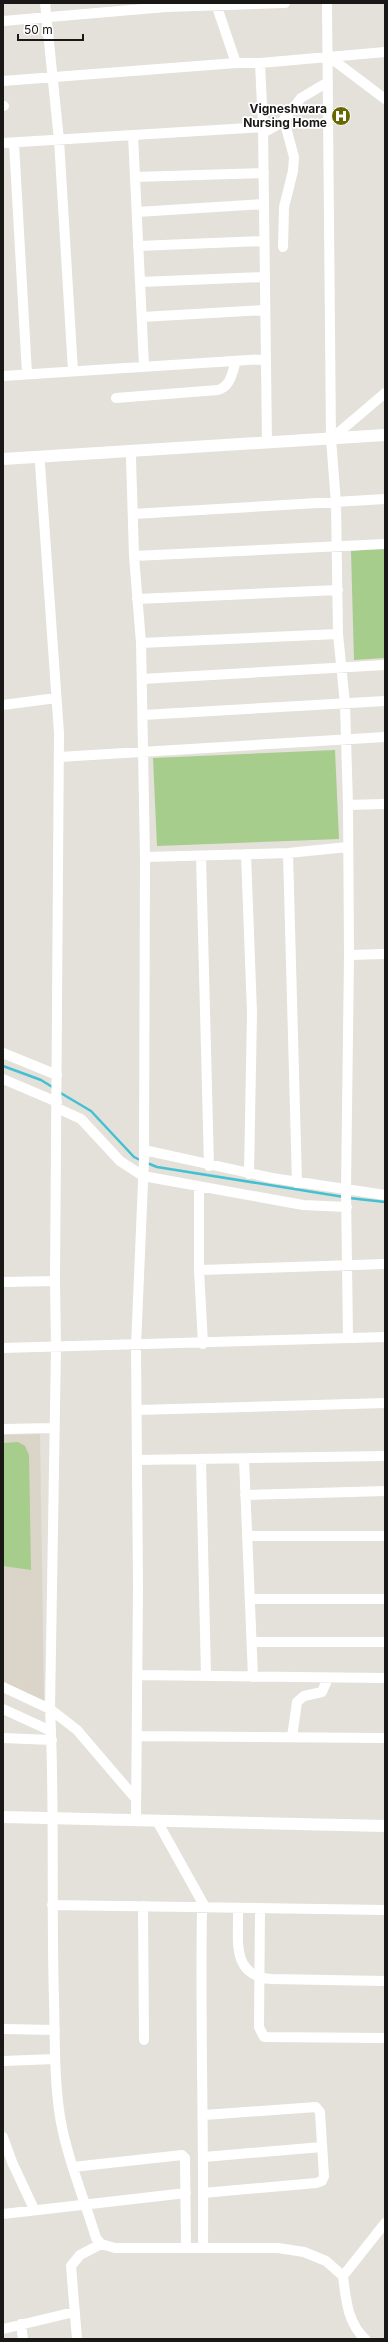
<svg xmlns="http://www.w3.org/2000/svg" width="388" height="2342" font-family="Inter,sans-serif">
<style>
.built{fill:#dad5c8}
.green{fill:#a6cd8c}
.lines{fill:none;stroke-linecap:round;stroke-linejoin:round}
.stream{stroke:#43c0d2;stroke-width:2.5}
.minor{stroke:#fff;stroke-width:10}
.tertiary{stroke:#fff;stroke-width:12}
.labels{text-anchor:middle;stroke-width:3.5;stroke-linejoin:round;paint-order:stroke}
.poi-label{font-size:12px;font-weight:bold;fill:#191816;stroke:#fff;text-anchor:end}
</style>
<rect width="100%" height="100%" fill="#e3e1da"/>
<path class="built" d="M 40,1434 L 44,1702 L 3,1682 L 3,1435 Z"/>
<path class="green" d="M 385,548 L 385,658 L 354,660 L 351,551 Z
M 335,750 L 339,839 L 157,846 L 153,758 Z
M 18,1442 L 25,1446 L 29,1455 L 31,1570 L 3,1566 L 3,1443 Z"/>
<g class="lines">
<path class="stream" d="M 3,1066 L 41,1080 L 54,1088
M 59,1092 L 91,1111 L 134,1157 L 142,1161
M 147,1163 L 157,1167 L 344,1197
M 349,1198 L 385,1202"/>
<path class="minor" d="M 45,3 L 59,140 L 73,371
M 327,3 L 331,439 L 336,503 L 338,634 L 345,704 L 348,805 L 349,955 L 346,1190 L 348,1338
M 217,7 L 236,63
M 3,21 L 166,7 L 285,3
M 328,56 L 385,99
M 260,63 L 263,127 L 267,443
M 3,81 L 236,63 L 260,63 L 385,52
M 3,106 L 4,106
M 263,133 L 281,123 L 301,98 L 328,82
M 133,135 L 144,366
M 3,143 L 263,127
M 14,143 L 27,374
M 135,177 L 264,173
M 137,212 L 264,204
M 138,246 L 264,241
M 283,247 L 284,207 L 293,171 L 294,157 L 284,120
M 140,282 L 264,277
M 142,317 L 265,310
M 3,376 L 265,359
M 116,398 L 218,390 C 231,386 232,373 236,361
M 331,439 L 385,393
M 131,458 L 134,556 L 141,643 L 145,857 L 144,1159 L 136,1346 L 138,1586 L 136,1820
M 40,464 L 59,733 L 55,1281 L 56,1347 L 50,1709 C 55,1805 51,1902 54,1999 C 55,2038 54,2078 60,2117 C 67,2158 84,2198 96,2238 L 101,2244 L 115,2248 L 278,2248 L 304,2252 L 326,2261 L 343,2276 C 346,2299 347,2322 365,2339
M 133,514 L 385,499
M 134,556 L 385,544
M 137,599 L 338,590
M 141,643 L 338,634
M 142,679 L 385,665
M 3,705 L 56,698
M 143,715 L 385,701
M 59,757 L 385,737
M 348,805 L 385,804
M 288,853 L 297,1183
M 246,854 L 252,1013 L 249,1174
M 201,856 L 209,1166
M 145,857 L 288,853 L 348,847
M 349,955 L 385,954
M 3,1053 L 57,1075
M 3,1079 L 57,1102
M 57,1108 L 81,1119 L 120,1161 L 143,1176 L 303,1205 L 347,1207
M 144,1150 L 272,1178 L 385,1195
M 199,1187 L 199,1270 L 203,1344
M 199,1270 L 385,1264
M 3,1282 L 55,1281
M 3,1348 L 385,1337
M 137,1410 L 385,1403
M 3,1429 L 54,1428
M 244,1459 L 253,1677
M 137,1460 L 385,1456
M 201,1460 L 206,1676
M 245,1495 L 385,1491
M 247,1536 L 385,1536
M 250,1599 L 385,1599
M 252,1642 L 385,1642
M 138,1675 L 385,1678
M 3,1687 L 50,1709 L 77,1730 L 136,1799
M 3,1709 L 51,1731
M 137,1736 L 385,1738
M 292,1737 L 297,1702 L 304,1696 L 322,1692 L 328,1678
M 3,1738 L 52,1740
M 157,1821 L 205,1907
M 52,1905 L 385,1910
M 143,1906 L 144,2040
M 202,1907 C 200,2020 204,2134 203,2247
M 238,1908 C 239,1940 230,1976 272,1979 L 385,1981
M 260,1908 L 259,2027 L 264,2037 L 385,2038
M 3,2029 L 55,2030
M 3,2061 L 55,2059
M 3,2137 L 12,2162 L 34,2209
M 204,2157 L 322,2147
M 73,2167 L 182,2155 L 185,2158 L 186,2247
M 203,2193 L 316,2183 L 322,2181 L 324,2176 L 320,2112 L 316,2107 L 204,2115
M 3,2214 L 186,2193
M 343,2276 L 385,2223
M 21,2324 L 23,2339
M 3,2329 L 74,2312
M 77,2339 L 71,2266 L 80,2255 L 101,2244"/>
<path class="tertiary" d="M 3,459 L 385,435
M 3,1817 L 385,1826"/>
</g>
<defs>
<symbol id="hospital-disc" viewBox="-11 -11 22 22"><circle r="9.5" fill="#696700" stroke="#fff"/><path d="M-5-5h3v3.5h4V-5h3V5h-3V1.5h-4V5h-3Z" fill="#fff"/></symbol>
</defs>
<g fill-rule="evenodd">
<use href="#hospital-disc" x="330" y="105" width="22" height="22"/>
</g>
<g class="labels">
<g class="poi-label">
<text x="327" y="113">Vigneshwara<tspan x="327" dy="14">Nursing Home</tspan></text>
</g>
</g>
<rect width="388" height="2342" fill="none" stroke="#191816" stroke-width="8"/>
<path d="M18 34v6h65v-6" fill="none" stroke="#191816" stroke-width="2"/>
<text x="24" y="34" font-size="12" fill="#191816" stroke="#ffffff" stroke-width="3" paint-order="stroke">50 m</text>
</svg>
